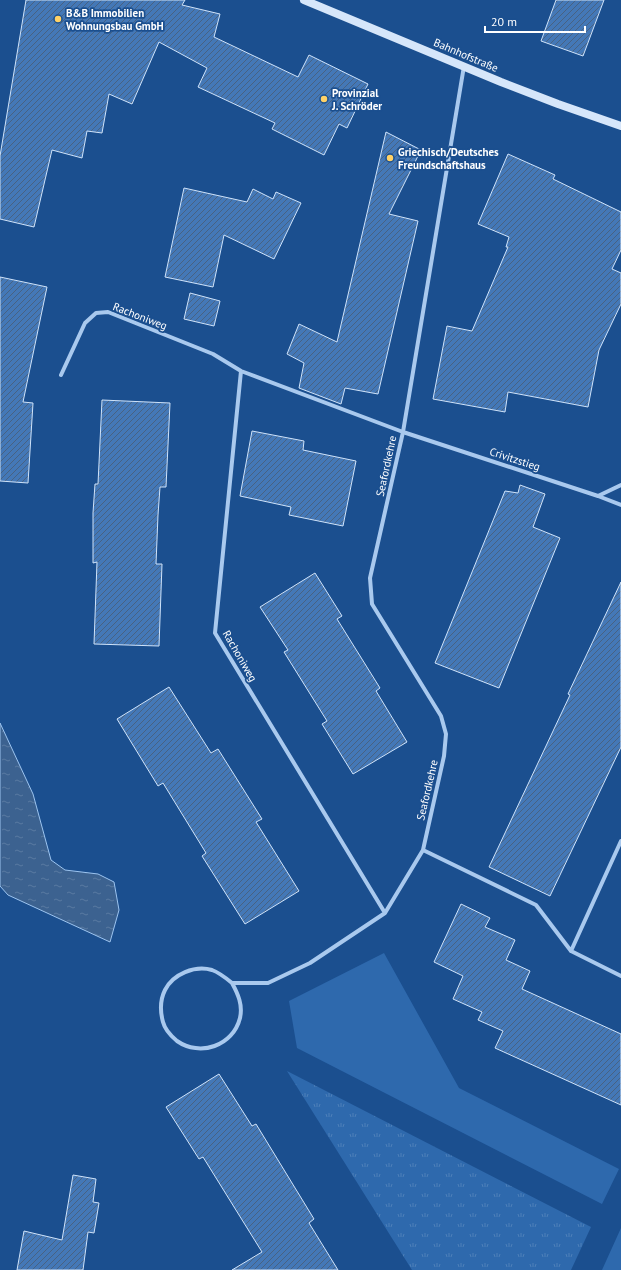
<svg xmlns="http://www.w3.org/2000/svg" width="621" height="1270" font-family="'PT Sans',sans-serif">
<style>
.green{fill:#2e69ad}
.park{fill:url(#park-tufts)}
.water{fill:url(#water-ripples);stroke:#9cc4f0}
.building{fill:url(#building-hatch);stroke:#cfe3fa}
.lines{fill:none;stroke-linecap:round;stroke-linejoin:round}
.street{stroke:#a9c9ee;stroke-width:4}
.secondary{stroke:#d6e6fa;stroke-width:8}
.poi-dot{fill:#ffd166;stroke:#1b4f8f;stroke-width:1.5}
.labels{text-anchor:middle;stroke-width:3.5;stroke-linejoin:round;paint-order:stroke}
.poi-label{font-size:11px;font-weight:bold;fill:#fff;stroke:#1b4f8f;text-anchor:start}
.street-label{font-size:11px;fill:#fff;stroke:#1b4f8f}
</style>
<defs>
<pattern id="park-tufts" width="24" height="20" patternUnits="userSpaceOnUse"><rect width="24" height="20" fill="#2e69ad"/><path d="M3 7l-1-3M5 7V3M7 7l1-3M15 17l-1-3M17 17v-4M19 17l1-3" fill="none" stroke="#4d80b9"/></pattern>
<pattern id="water-ripples" width="26" height="14" patternUnits="userSpaceOnUse"><rect width="26" height="14" fill="#3c6290"/><path d="M2 4q2-2 4 0t4 0M15 11q2-2 4 0t4 0" fill="none" stroke="#597aa1"/></pattern>
<pattern id="building-hatch" width="6" height="6" patternUnits="userSpaceOnUse"><rect width="6" height="6" fill="#4478b7"/><path d="M-1 1l2-2M0 6l6-6M5 7l2-2" fill="none" stroke="#486282"/></pattern>
</defs>
<rect width="100%" height="100%" fill="#1b4f8f"/>
<path class="green" d="M 384,953 L 459,1088 L 619,1169 L 602,1204 L 297,1048 L 289,1001 Z
M 621,1228 L 621,1270 L 602,1270 Z"/>
<path class="park" d="M 287,1071 L 591,1227 L 571,1270 L 412,1270 Z"/>
<path class="water" d="M 0,723 L 33,794 L 51,860 L 65,870 L 98,874 L 114,882 L 119,910 L 110,942 L 8,895 L 0,886 Z"/>
<path class="building" d="M 26,0 L 185,0 L 182,5 L 220,14 L 214,37 L 298,77 L 309,55 L 368,84 L 347,128 L 339,124 L 324,155 L 272,129 L 275,123 L 198,87 L 207,68 L 159,42 L 132,104 L 109,94 L 102,133 L 87,131 L 82,158 L 52,150 L 34,227 L 0,219 L 0,156 Z
M 556,0 L 604,0 L 583,56 L 541,41 Z
M 386,132 L 421,150 L 389,214 L 418,221 L 378,394 L 345,388 L 341,404 L 299,388 L 304,363 L 287,354 L 299,324 L 337,342 Z
M 508,154 L 555,175 L 553,179 L 621,212 L 621,250 L 612,269 L 621,273 L 621,304 L 599,350 L 588,407 L 508,392 L 505,412 L 433,399 L 447,326 L 472,331 L 508,247 L 506,247 L 509,237 L 478,224 Z
M 184,188 L 247,202 L 253,189 L 273,199 L 276,192 L 301,203 L 274,259 L 224,235 L 213,287 L 165,277 Z
M 0,277 L 47,287 L 23,402 L 33,403 L 28,483 L 0,481 Z
M 190,293 L 220,301 L 214,326 L 184,319 Z
M 102,400 L 170,403 L 166,487 L 160,487 L 158,515 L 156,564 L 162,564 L 159,646 L 94,644 L 97,562 L 93,563 L 93,513 L 95,484 L 98,484 Z
M 252,431 L 304,441 L 303,450 L 356,461 L 343,526 L 289,515 L 291,507 L 240,496 Z
M 520,485 L 545,494 L 533,527 L 560,538 L 499,688 L 435,663 L 505,491 L 518,493 Z
M 315,573 L 342,616 L 337,619 L 380,688 L 376,691 L 407,742 L 353,774 L 322,724 L 327,721 L 284,652 L 288,650 L 260,607 Z
M 621,582 L 621,747 L 550,896 L 489,867 L 570,695 L 568,694 Z
M 169,687 L 211,753 L 218,749 L 262,819 L 256,822 L 299,891 L 245,924 L 202,856 L 206,853 L 163,783 L 158,786 L 117,719 Z
M 461,904 L 490,918 L 485,927 L 515,940 L 506,960 L 530,971 L 522,989 L 621,1034 L 621,1105 L 495,1048 L 503,1031 L 478,1020 L 482,1012 L 453,999 L 463,976 L 434,962 Z
M 219,1074 L 252,1126 L 256,1124 L 314,1219 L 309,1223 L 338,1270 L 232,1270 L 262,1252 L 203,1157 L 199,1159 L 166,1107 Z
M 73,1175 L 96,1179 L 93,1202 L 99,1203 L 94,1233 L 88,1232 L 83,1270 L 17,1270 L 24,1231 L 62,1240 Z"/>
<g class="lines">
<path class="street" d="M 241,371 L 215,633 L 385,913
M 61,375 L 85,323 L 96,313 L 108,312 L 213,354 L 241,371 L 403,432 L 598,496 L 621,505
M 598,496 L 621,485
M 423,850 L 536,905 L 571,951 L 621,841
M 571,951 L 621,976
M 232,983 C 238,994 243,1005 240,1018 C 233,1046 200,1057 177,1041 C 171,1036 165,1030 163,1022 C 160,1011 160,1000 165,990 C 173,974 195,965 212,970 C 220,973 226,978 232,983 L 268,983 L 310,963 L 385,913 L 423,850 L 444,756 L 446,734 L 441,716 L 372,604 L 370,578 L 403,432 L 464,66"/>
<path class="secondary" d="M 304,0 L 501,82 L 558,104 L 621,126"/>
</g>
<g class="poi-dot">
<circle cx="58" cy="19" r="4"/>
<circle cx="324" cy="99" r="4"/>
<circle cx="390" cy="158" r="4"/>
</g>
<g class="labels">
<g class="poi-label">
<text x="66" y="17">B&amp;B Immobilien<tspan x="66" dy="13">Wohnungsbau GmbH</tspan></text>
<text x="332" y="97">Provinzial<tspan x="332" dy="13">J. Schröder</tspan></text>
<text x="398" y="156">Griechisch/Deutsches<tspan x="398" dy="13">Freundschaftshaus</tspan></text>
</g>
<g class="street-label">
<text transform="translate(466 55) rotate(23)" y="4">Bahnhofstraße</text>
<text transform="translate(140 316) rotate(21)" y="4">Rachoniweg</text>
<text transform="translate(515 459) rotate(18)" y="4">Crivitzstieg</text>
<text transform="translate(386 466) rotate(-78)" y="4">Seafordkehre</text>
<text transform="translate(240 656) rotate(60)" y="4">Rachoniweg</text>
<text transform="translate(427 790) rotate(-77)" y="4">Seafordkehre</text>
</g>
</g>
<path d="M485 26v6h100v-6" fill="none" stroke="#ffffff" stroke-width="2"/>
<text x="491" y="26" font-size="12" fill="#ffffff" stroke="#1b4f8f" stroke-width="3" paint-order="stroke">20 m</text>
</svg>
